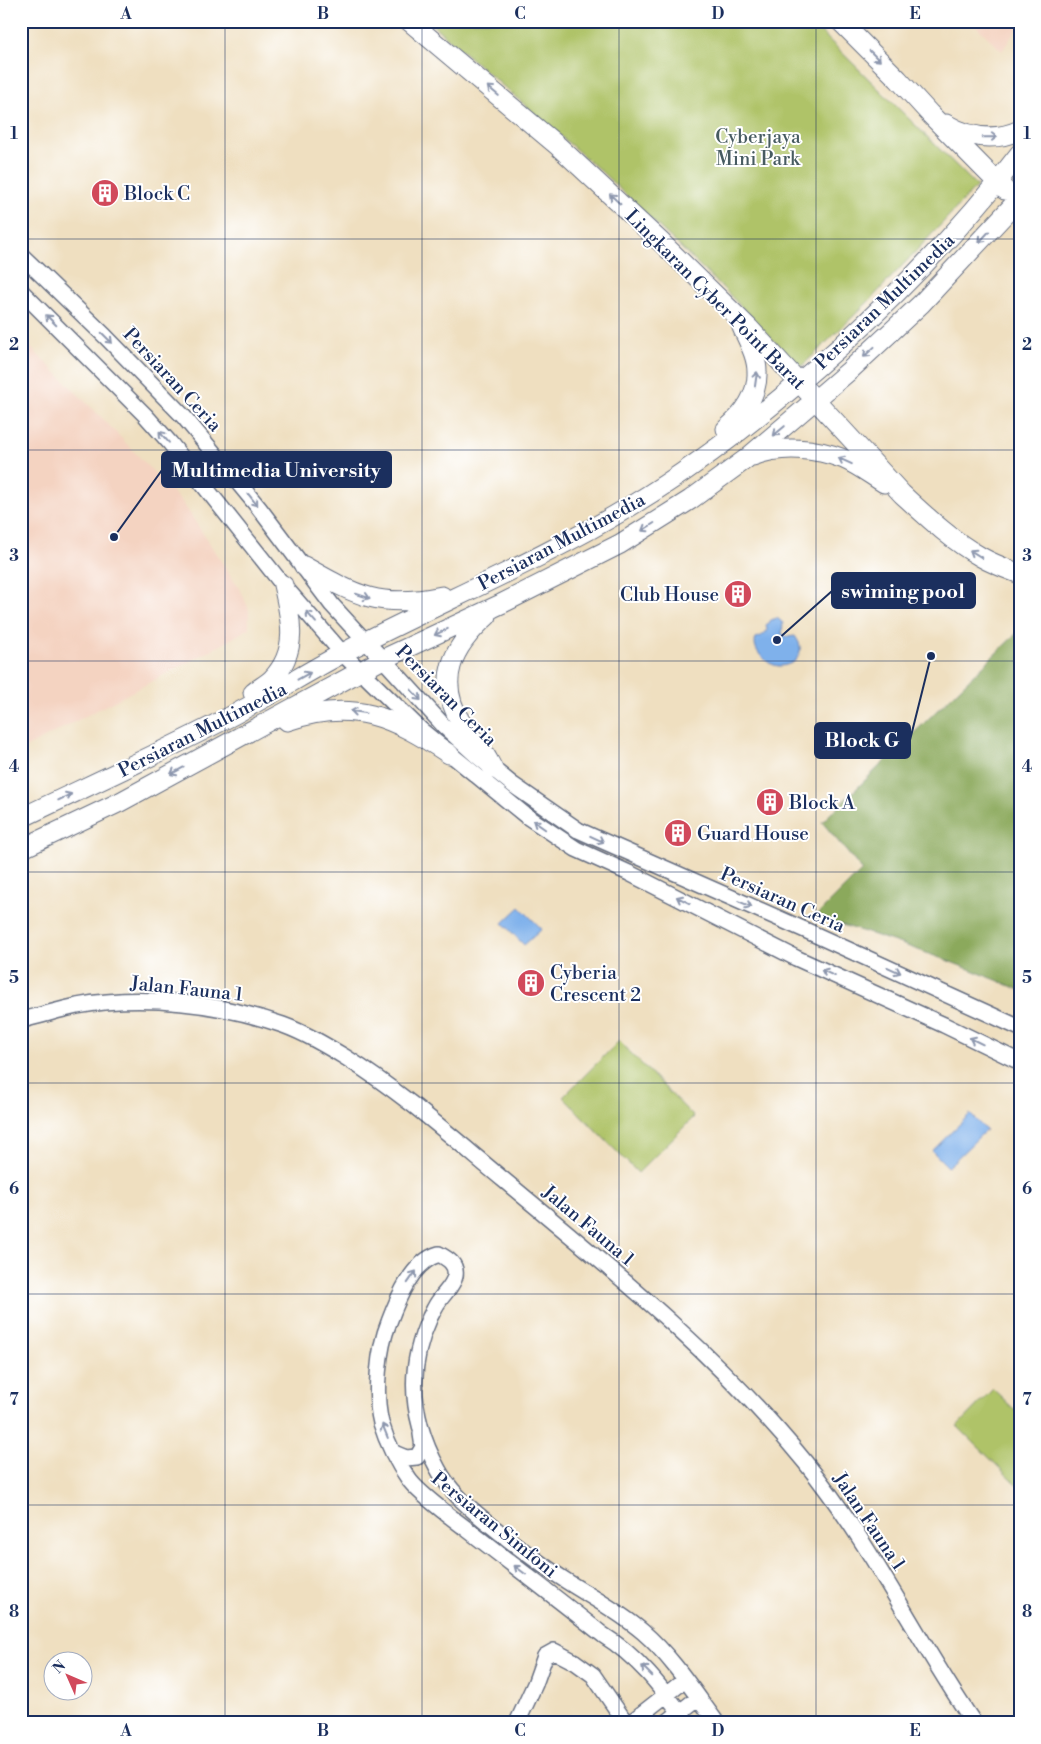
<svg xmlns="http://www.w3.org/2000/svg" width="1041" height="1744" font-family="'Libre Bodoni',serif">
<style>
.built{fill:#f4d3c1}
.green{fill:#afc367;stroke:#657962}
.forest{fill:#8ba95c;stroke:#536c5d}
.water{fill:#7fb1eb;stroke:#4d70a4}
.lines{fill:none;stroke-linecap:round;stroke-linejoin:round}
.minor-casing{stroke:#656d80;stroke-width:18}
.major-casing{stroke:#656d80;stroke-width:21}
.minor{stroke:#fff;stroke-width:15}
.major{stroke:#fff;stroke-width:19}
.oneway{stroke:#8d97ae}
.grid{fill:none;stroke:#1b2f5e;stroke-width:1;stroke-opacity:0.55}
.labels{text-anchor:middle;stroke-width:4;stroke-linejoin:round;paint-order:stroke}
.park-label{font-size:19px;fill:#475b61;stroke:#fff}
.poi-label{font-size:19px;fill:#1b2f5e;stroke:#fff;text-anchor:start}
.street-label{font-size:19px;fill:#1b2f5e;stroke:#fff}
.leader{fill:none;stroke:#1b2f5e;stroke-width:2}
.callout-dot{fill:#1b2f5e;stroke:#fff;stroke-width:2}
.callout{fill:#1b2f5e;stroke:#1b2f5e;stroke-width:2}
.callout-label{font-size:20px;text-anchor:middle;font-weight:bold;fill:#fff}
.neatline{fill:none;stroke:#1b2f5e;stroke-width:2}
.grid-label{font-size:16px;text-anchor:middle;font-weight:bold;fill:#1b2f5e}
</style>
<rect width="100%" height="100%" fill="#fff"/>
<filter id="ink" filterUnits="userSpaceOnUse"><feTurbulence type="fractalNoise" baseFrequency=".02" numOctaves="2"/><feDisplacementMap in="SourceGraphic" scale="10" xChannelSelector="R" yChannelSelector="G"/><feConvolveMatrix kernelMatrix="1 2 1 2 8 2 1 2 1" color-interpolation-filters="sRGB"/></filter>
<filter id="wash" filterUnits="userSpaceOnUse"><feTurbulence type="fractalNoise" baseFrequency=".0096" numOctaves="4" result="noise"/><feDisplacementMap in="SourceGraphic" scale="20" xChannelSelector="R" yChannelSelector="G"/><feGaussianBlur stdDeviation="1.12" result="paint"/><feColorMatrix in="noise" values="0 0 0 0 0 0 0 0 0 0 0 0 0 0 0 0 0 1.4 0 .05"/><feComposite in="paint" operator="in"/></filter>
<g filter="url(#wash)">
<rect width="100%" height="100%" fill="#efdfc0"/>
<path class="built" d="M 971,21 L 1020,21 L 1020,24 L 1002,51 Z
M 21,338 L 104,420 L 183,503 L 242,593 L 249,610 L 249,628 L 225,643 L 21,750 Z"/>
<path class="green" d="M 428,21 L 810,21 L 977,186 L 871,299 L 800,368 L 724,289 L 602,172 Z
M 619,1041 L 694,1117 L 638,1173 L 563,1097 Z
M 993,1389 L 1020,1415 L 1019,1487 L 957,1426 Z"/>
<path class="forest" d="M 1019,631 L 1020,631 L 1020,990 C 953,961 885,937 815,917 L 862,870 L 822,822 Z"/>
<path class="water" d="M 777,618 L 783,623 L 782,634 L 787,637 L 795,636 C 802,646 802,652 795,661 C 790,664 785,666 779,666 C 767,665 751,650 756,638 L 763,635 L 767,630 L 766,625 L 771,620 Z
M 520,907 L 542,929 L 524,945 L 503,923 Z
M 970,1114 L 986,1130 L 948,1167 L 932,1151 Z"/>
</g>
<g filter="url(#ink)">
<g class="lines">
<defs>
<path id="minor" d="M 21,255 L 105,336 L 184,417 L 259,508 L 332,605 L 365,641 L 383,659 L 445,727 L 477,756 L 513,785 L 578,830 L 805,930 L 1020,1028
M 21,291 L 145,415 L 170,443 L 283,585 L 343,654 L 421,730 L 525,815 L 576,849 L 629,873 L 796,958 L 944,1025 L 1020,1062
M 21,1020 C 40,1016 58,1010 77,1006 C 142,994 220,1003 283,1025 C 305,1033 325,1045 345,1057 C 403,1093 453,1138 505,1181 C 611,1269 718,1355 805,1462 C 871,1543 915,1637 974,1723
M 394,1453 L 406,1458 L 417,1457 L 423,1447 L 421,1434
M 517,1723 L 535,1684 L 545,1656 L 554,1651 L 575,1662 L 593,1675 L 626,1723
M 630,1723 L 685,1680
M 666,1723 L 698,1698
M 688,1723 C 663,1690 639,1657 603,1635 C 558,1599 513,1565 468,1530 C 451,1517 423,1497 410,1481 C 398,1464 387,1443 381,1423 C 374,1395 378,1349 389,1322 C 398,1298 412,1262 439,1254 C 448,1259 457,1264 455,1276 C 453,1286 444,1293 439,1301 C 435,1306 433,1312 430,1317 C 406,1369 411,1420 438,1469 C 449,1490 465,1504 483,1519 C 510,1541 538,1563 568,1582 C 593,1598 620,1612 643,1632 C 672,1657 694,1692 717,1723"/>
<path id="major" d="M 409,21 L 558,146 L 662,243 L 749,328 L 902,494 C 927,517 951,540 981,557 C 993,564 1007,569 1020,574
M 840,21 L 898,79 L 930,114 L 1005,190
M 946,124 C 970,138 994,142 1020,130
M 726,429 C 743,415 758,395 757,372 C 757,356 748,341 742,327
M 753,456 C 781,445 816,448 844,459 C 858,465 871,475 884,483
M 304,566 C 357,596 380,609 442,596
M 487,616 C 452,647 435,681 462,724 C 467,733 475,740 481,749 C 486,755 489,762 493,769
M 253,693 C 259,688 267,684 272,679 C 299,651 291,619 283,585
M 287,721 C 353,698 393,717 449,754
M 21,818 C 92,784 165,751 235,714 C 280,690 323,662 368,640 C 455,596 546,557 629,507 C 706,461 775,405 842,345 C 906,286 967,223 1020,153
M 21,849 L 120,802 L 383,659 L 501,604 L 620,544 L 690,500 L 746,459 L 849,371 L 921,304 L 1020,198"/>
</defs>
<use href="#minor" class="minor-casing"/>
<use href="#major" class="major-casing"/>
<use href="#minor" class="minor"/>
<use href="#major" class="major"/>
</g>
<defs><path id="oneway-shaft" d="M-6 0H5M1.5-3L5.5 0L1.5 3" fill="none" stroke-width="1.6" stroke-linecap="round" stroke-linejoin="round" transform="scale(1.25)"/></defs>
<g class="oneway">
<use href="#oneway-shaft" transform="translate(875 56) rotate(45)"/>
<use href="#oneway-shaft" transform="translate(493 91) rotate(-140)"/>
<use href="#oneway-shaft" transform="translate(990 137) rotate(-1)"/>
<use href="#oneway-shaft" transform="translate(615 199) rotate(-137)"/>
<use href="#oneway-shaft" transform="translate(984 237) rotate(133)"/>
<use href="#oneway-shaft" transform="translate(51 320) rotate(-135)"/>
<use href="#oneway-shaft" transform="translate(107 338) rotate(45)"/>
<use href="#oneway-shaft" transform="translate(869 352) rotate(137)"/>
<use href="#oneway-shaft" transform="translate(756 379) rotate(-82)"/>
<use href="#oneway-shaft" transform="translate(779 431) rotate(140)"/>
<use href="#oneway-shaft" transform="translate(164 437) rotate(-131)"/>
<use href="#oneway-shaft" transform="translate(845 461) rotate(-155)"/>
<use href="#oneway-shaft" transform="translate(253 500) rotate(52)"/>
<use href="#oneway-shaft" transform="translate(648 527) rotate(148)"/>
<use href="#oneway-shaft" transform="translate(976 554) rotate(-148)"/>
<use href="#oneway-shaft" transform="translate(363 596) rotate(18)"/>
<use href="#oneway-shaft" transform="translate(311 617) rotate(-131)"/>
<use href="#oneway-shaft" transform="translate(441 632) rotate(155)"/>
<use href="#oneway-shaft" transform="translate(304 676) rotate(-29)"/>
<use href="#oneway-shaft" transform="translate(416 695) rotate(48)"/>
<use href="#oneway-shaft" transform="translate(358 712) rotate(-172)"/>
<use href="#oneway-shaft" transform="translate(177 771) rotate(152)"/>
<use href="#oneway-shaft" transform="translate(65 797) rotate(-26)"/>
<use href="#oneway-shaft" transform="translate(539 825) rotate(-145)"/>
<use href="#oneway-shaft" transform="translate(597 839) rotate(25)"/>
<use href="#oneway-shaft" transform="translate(683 900) rotate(-153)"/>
<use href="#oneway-shaft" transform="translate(745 904) rotate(23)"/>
<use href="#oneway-shaft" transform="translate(894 970) rotate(24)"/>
<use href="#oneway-shaft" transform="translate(828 973) rotate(-156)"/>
<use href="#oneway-shaft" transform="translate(976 1041) rotate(-154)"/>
<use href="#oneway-shaft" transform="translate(412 1277) rotate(-55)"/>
<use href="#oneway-shaft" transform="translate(385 1431) rotate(-112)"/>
<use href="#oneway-shaft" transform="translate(520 1570) rotate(-143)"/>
<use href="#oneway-shaft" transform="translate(647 1671) rotate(-135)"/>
</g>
</g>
<path class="grid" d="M 225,21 L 225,1723M 422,21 L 422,1723M 619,21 L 619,1723M 816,21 L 816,1723M 21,239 L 1020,239M 21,450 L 1020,450M 21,661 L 1020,661M 21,872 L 1020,872M 21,1083 L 1020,1083M 21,1294 L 1020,1294M 21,1505 L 1020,1505"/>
<defs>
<symbol id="building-disc" viewBox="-11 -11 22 22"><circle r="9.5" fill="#d1495b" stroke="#fff"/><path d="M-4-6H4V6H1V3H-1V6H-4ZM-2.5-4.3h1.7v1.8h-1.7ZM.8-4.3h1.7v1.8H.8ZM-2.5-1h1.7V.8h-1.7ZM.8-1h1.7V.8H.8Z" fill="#fff"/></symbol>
</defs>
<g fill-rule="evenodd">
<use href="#building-disc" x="89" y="177" width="32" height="32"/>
<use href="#building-disc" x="722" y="578" width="32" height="32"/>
<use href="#building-disc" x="754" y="786" width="32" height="32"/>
<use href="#building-disc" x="662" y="817" width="32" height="32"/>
<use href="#building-disc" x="515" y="967" width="32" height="32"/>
</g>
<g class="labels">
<g class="park-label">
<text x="758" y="143">Cyberjaya<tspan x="758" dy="22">Mini Park</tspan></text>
</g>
<g class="poi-label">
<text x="124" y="200">Block C</text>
<text x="719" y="601" text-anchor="end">Club House</text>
<text x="789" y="809">Block A</text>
<text x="697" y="840">Guard House</text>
<text x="550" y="979">Cyberia<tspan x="550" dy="22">Crescent 2</tspan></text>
</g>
<g class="street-label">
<text transform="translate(716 299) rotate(45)" y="7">Lingkaran Cyber Point Barat</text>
<text transform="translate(884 301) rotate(-44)" y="7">Persiaran Multimedia</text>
<text transform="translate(173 379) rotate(47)" y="7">Persiaran Ceria</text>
<text transform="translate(561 541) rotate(-28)" y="7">Persiaran Multimedia</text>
<text transform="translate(447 695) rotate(45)" y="7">Persiaran Ceria</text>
<text transform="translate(202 729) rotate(-27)" y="7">Persiaran Multimedia</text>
<text transform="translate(783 899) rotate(24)" y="7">Persiaran Ceria</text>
<text transform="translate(187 988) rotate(6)" y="7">Jalan Fauna 1</text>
<text transform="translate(589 1225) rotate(40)" y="7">Jalan Fauna 1</text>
<text transform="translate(870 1521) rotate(56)" y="7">Jalan Fauna 1</text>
<text transform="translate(495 1524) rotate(39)" y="7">Persiaran Simfoni</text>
</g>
</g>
<path class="leader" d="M114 537L162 470M777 640L832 591M931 656L910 740"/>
<g class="callout-dot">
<circle cx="114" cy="537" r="5"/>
<circle cx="777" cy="640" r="5"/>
<circle cx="931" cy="656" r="5"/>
</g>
<g class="callout">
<rect x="162" y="452" width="229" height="35" rx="5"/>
<rect x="832" y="573" width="143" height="35" rx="5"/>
<rect x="815" y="723" width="95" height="35" rx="5"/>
</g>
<g class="callout-label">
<text x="276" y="477">Multimedia University</text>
<text x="903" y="598">swiming pool</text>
<text x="862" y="747">Block G</text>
</g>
<rect width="1041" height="1744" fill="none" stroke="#fff" stroke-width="55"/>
<g transform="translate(68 1676) rotate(315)"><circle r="24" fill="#ffffff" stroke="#a4acbf"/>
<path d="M0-4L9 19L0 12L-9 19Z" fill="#d1495b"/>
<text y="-8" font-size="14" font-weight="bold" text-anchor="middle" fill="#1b2f5e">N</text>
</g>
<rect x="28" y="28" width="986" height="1688" class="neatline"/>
<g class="grid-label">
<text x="126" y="19">A</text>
<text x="323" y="19">B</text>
<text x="520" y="19">C</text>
<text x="718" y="19">D</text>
<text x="915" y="19">E</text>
<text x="14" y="139">1</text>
<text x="1027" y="139">1</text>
<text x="14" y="350">2</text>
<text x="1027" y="350">2</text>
<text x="14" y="561">3</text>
<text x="1027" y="561">3</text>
<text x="14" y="772">4</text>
<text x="1027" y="772">4</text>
<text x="14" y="983">5</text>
<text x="1027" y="983">5</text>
<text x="14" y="1194">6</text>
<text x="1027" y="1194">6</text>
<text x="14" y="1405">7</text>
<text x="1027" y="1405">7</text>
<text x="14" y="1617">8</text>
<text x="1027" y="1617">8</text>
<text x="126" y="1736">A</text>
<text x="323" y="1736">B</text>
<text x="520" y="1736">C</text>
<text x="718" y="1736">D</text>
<text x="915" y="1736">E</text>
</g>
</svg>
